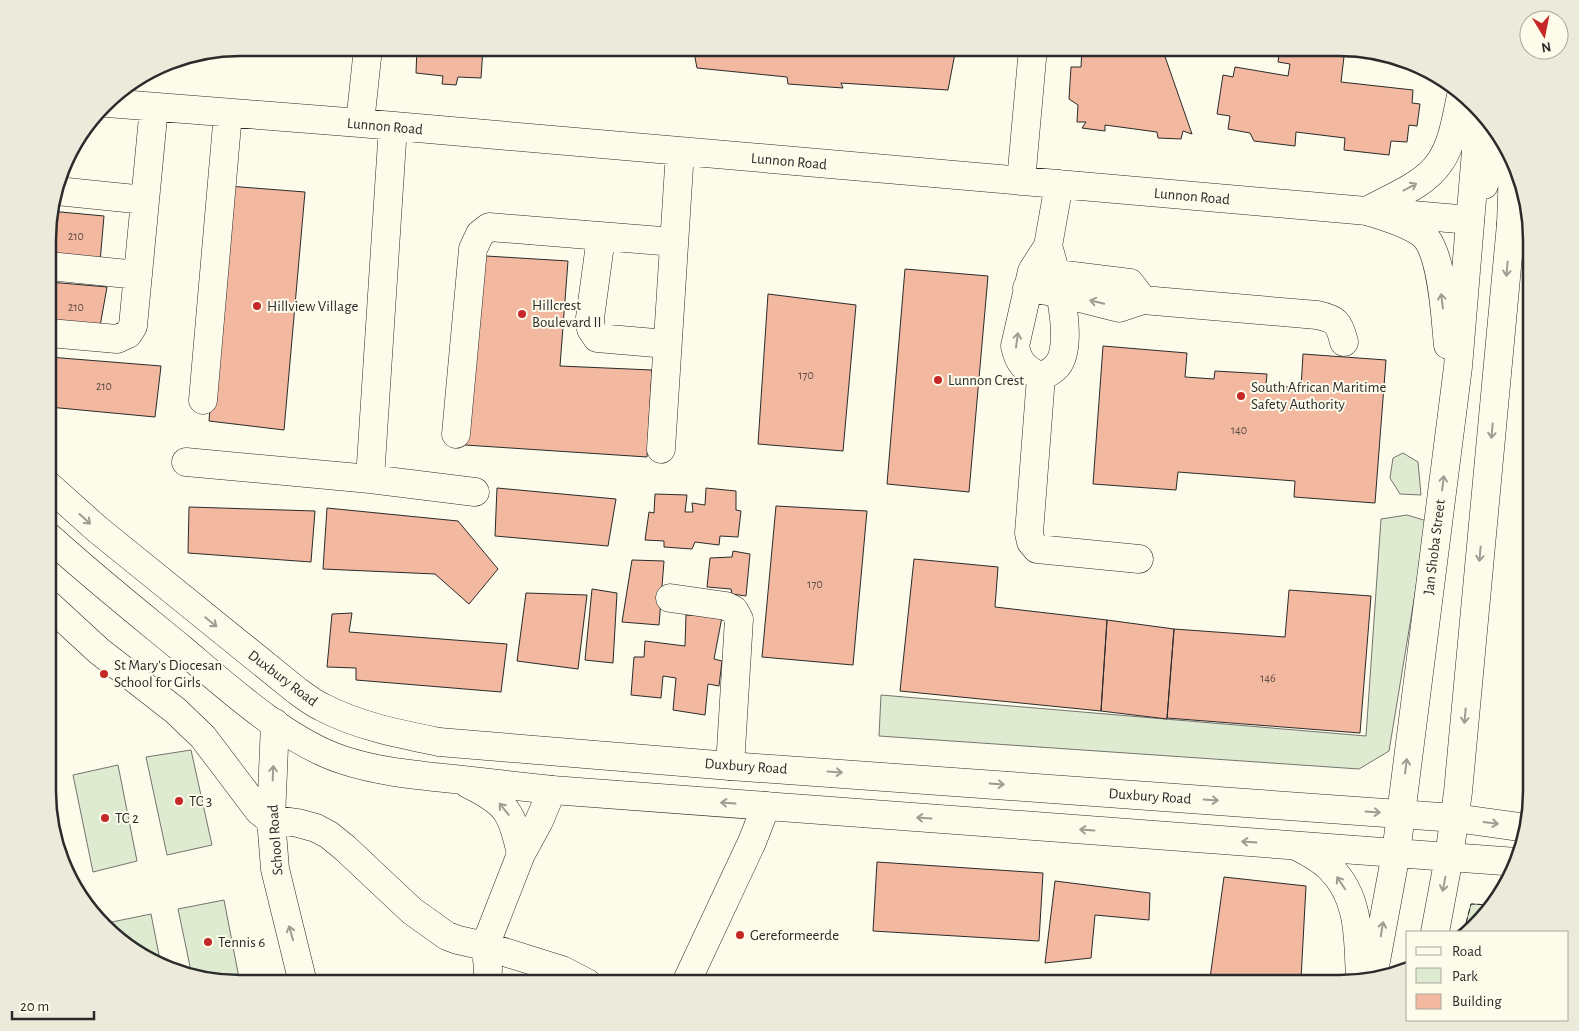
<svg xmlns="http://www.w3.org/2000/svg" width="1579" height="1031" font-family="'Alegreya Sans',sans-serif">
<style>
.green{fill:#deebd1;stroke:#74746e}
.building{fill:#f2b8a0;stroke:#2b2b2b}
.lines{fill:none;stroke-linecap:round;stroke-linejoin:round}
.minor-casing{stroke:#2b2b2b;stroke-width:29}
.major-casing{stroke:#2b2b2b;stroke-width:29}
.minor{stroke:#fdfbea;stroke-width:28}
.major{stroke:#fdfbea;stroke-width:28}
.fence{stroke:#2b2b2b;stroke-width:1;stroke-dasharray:6 2.5;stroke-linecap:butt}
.oneway{stroke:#9e9d94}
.poi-dot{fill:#c62828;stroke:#fdfbea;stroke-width:2}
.labels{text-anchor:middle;stroke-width:4;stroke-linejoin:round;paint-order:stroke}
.number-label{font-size:12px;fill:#5d4e48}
.street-label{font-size:15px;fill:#2b2b2b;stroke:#fdfbea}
.poi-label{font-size:15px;fill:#2b2b2b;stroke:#fdfbea;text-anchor:start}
.rim{fill:none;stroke:#2b2b2b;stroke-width:2.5}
</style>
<rect width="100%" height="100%" fill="#fdfbea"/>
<path class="green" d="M 1403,453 L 1418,462 L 1421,495 L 1400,494 L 1390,478 L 1393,458 Z
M 1407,515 L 1427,521 L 1389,751 L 1359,769 L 879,736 L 881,695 L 1366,736 L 1381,519 Z
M 191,750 L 212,845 L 167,855 L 146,757 Z
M 118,765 L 137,861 L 93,872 L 73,775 Z
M 224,900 L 240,983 L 192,976 L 178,909 Z
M 1471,904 L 1491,905 L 1464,931 Z
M 151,914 L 161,965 L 133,951 L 107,923 Z"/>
<path class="building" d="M 242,48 L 327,48 L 326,55 Z
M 417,48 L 483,48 L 481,78 L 458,77 L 456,85 L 442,84 L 443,76 L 416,73 Z
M 678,48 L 956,48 L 948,90 L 841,83 L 843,88 L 788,84 L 787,77 L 697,68 L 694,52 L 678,51 Z
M 1082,48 L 1162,48 L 1192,134 L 1183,131 L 1181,139 L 1158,138 L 1157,132 L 1105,125 L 1105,131 L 1082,128 L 1086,122 L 1077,122 L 1078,105 L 1069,99 L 1071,67 L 1081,67 Z
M 1280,48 L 1345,48 L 1341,82 L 1413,90 L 1412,103 L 1420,104 L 1417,126 L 1409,125 L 1407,142 L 1391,141 L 1389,155 L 1344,150 L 1345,138 L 1296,132 L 1295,146 L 1254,141 L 1250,133 L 1228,129 L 1230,116 L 1217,114 L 1223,75 L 1233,77 L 1235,67 L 1288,76 L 1290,64 L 1278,62 Z
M 228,186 L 305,192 L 284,430 L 209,421 Z
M 50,211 L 104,216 L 100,262 L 49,257 Z
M 486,256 L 568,261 L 560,366 L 652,370 L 647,457 L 465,445 Z
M 905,269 L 988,276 L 969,492 L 887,484 Z
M 49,282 L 107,287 L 99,332 L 49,328 Z
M 768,294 L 856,305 L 843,451 L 758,444 Z
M 1103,346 L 1187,353 L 1185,377 L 1214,379 L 1215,371 L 1267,374 L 1266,385 L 1301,388 L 1303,354 L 1386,360 L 1375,503 L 1294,497 L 1295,481 L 1178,472 L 1176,490 L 1093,484 Z
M 49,357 L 161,366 L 155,417 L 49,407 Z
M 497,488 L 616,499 L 608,546 L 495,536 Z
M 706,488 L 736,491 L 736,510 L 741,511 L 738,537 L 720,536 L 719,545 L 695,542 L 692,549 L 664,547 L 664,541 L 645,540 L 649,512 L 654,513 L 655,494 L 687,495 L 685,512 L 693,512 L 692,503 L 705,505 Z
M 776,506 L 867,511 L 853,665 L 762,657 Z
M 189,507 L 315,511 L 311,562 L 188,553 Z
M 327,508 L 458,521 L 498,569 L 469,604 L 435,574 L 323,569 Z
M 733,551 L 750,554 L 746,596 L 732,594 L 731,589 L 707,587 L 710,558 L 732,557 Z
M 914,559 L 998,567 L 995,607 L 1107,620 L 1101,711 L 900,691 Z
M 632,560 L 664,561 L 659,625 L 622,622 Z
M 592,589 L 617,593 L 613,663 L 585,660 Z
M 1289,590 L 1371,596 L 1360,733 L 1167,718 L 1174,629 L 1285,637 Z
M 526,593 L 587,595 L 578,669 L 517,661 Z
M 352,613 L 349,632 L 507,644 L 501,692 L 356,680 L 356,668 L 327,667 L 332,614 Z
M 686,615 L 722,617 L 714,659 L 722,661 L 719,686 L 708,684 L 705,715 L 673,710 L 676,678 L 663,676 L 661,698 L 631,695 L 634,657 L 644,657 L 645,641 L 685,646 Z
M 1107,620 L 1174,629 L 1167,719 L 1101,711 Z
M 877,862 L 1043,873 L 1039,941 L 873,931 Z
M 1224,877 L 1306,886 L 1301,979 L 1210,978 Z
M 1055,881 L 1150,893 L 1149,920 L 1095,915 L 1091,958 L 1045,963 Z"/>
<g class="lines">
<defs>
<path id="minor" d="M 107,103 L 360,123 L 1470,220
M 360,123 L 368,48
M 1021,181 L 1033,48
M 57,191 L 145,200
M 1511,224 L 1531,226
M 601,237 L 590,318 L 591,329 L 597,338 L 667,344
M 49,266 L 138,275
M 1041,272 L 1130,283 L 1143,300
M 1027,288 L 1060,293 L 1119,308 L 1143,300 L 1317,315 C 1336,319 1339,322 1344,342
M 49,333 L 117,339 L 128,334 L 133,326 L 154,107
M 1041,377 L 1029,533 L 1031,542 L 1037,549 L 1139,559
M 1041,377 C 1025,368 1019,365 1015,346 L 1032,271 L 1048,246 L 1059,184
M 1041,377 C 1046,374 1053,371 1057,366 C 1076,344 1056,272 1048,246
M 203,400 L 228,113
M 456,434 L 473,249 L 480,234 L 489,227 L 674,242
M 661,449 L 680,151
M 186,462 L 370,479 L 475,492
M 370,479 L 393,126
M 670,598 L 726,606 L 734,610 L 739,619 L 730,766
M 49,605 L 99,651 L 176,711 L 203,737 L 259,811 L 269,819 L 298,823 L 316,828 L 329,835 L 345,848 L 412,911 L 447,936 L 458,940 L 485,946 L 562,970 L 587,983
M 275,723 L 271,819 L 275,869 L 303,983
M 1455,818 L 1526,828
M 1449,857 L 1517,862
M 486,983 C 490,971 487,958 485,946 L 521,854 L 539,821 L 552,790
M 686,983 L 752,842 L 766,806"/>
<path id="major" d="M 1484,185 L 1499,136
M 1367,211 C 1385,217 1405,222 1421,233 C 1443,249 1445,319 1448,345
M 1367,211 C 1391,197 1424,186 1440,162 C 1453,143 1456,118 1461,96
M 49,486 L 97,529 L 296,690 C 304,696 313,703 322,707 C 358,726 399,734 439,742 L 730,766 L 1455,818
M 49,537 C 92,576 137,612 182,649 C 227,687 287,742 343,760 C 379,772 417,775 454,779 C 487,783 519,786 552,790 L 1449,857
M 468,784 C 507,803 512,812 521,854
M 1298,847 C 1310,853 1321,859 1330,868 C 1361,898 1358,941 1360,981
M 1435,932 L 1449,857 L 1458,792 L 1511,224 L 1513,168
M 1373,977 L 1396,853 L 1458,367 L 1479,115"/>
</defs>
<use href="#minor" class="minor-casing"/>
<use href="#major" class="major-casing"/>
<use href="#minor" class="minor"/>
<use href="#major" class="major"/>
<path class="fence" d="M 1464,931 L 1471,904 L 1491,905"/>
</g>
<defs><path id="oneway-shaft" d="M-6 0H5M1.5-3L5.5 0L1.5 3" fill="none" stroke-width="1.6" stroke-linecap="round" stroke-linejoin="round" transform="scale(1.25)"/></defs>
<g class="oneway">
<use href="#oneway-shaft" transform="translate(1410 187) rotate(-28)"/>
<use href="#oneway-shaft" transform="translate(1507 269) rotate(95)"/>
<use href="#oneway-shaft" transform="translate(1442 301) rotate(-97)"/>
<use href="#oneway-shaft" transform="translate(1097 302) rotate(-166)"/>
<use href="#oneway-shaft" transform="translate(1017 340) rotate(-82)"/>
<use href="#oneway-shaft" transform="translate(1492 431) rotate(95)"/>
<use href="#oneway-shaft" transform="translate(1443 483) rotate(-83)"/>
<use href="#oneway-shaft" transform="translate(85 519) rotate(42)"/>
<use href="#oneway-shaft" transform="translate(1480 554) rotate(95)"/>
<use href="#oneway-shaft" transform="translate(211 622) rotate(39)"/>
<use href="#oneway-shaft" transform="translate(1465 716) rotate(95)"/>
<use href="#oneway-shaft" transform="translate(1406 766) rotate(-83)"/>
<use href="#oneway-shaft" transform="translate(835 772) rotate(4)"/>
<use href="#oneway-shaft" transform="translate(273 773) rotate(-88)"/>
<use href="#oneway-shaft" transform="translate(997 784) rotate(4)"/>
<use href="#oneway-shaft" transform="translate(1211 800) rotate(4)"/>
<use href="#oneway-shaft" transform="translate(728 803) rotate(-176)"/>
<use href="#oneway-shaft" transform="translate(504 809) rotate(-129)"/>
<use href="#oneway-shaft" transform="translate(1373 812) rotate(4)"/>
<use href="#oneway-shaft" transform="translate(924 818) rotate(-176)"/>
<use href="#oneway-shaft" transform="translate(1491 823) rotate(7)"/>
<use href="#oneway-shaft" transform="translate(1087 830) rotate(-176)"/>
<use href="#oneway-shaft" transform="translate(1249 842) rotate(-176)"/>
<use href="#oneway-shaft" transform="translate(1341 883) rotate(-124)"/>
<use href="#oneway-shaft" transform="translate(1444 884) rotate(101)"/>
<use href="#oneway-shaft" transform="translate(1382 929) rotate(-80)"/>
<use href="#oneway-shaft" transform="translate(291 933) rotate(-106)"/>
</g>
<g class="poi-dot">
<circle cx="257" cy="306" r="5"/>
<circle cx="522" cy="314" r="5"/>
<circle cx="938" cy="380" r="5"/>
<circle cx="1241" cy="396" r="5"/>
<circle cx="104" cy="674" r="5"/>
<circle cx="179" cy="801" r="5"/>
<circle cx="105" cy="818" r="5"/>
<circle cx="740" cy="935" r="5"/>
<circle cx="208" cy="942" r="5"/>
</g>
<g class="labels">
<g class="number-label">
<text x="76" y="240">210</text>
<text x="76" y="311">210</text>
<text x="806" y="379">170</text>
<text x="104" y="390">210</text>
<text x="1239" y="434">140</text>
<text x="815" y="588">170</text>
<text x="1268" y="682">146</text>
</g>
<g class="street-label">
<text transform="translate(385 126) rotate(5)" y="5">Lunnon Road</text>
<text transform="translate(789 161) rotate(5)" y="5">Lunnon Road</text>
<text transform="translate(1192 196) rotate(5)" y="5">Lunnon Road</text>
<text transform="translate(1434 547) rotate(-83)" y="5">Jan Shoba Street</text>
<text transform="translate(283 678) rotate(37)" y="5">Duxbury Road</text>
<text transform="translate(746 766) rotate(4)" y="5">Duxbury Road</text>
<text transform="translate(1150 796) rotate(4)" y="5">Duxbury Road</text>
<text transform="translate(275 840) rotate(-94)" y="5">School Road</text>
</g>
<g class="poi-label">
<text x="532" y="310">Hillcrest<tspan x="532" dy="17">Boulevard II</tspan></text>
<text x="267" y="311">Hillview Village</text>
<text x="948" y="385">Lunnon Crest</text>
<text x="1251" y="392">South African Maritime<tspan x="1251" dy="17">Safety Authority</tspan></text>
<text x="114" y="670">St Mary's Diocesan<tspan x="114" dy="17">School for Girls</tspan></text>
<text x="189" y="806">TC 3</text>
<text x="115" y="823">TC 2</text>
<text x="750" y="940">Gereformeerde</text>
<text x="218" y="947">Tennis 6</text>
</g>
</g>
<path d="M0 0H1579V1031H0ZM240 56H1339A184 184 0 0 1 1523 240V791A184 184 0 0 1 1339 975H240A184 184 0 0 1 56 791V240A184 184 0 0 1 240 56Z" fill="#eceadb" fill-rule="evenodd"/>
<path class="rim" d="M240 56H1339A184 184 0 0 1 1523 240V791A184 184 0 0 1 1339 975H240A184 184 0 0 1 56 791V240A184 184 0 0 1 240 56Z"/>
<rect x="1406" y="931" width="162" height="90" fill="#fdfbea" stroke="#a9a89e"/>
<rect x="1416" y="947" width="25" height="8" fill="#fdfbea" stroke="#a9a89e"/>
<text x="1452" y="956" font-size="15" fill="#2b2b2b">Road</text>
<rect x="1416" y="968" width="25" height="15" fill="#deebd1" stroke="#a9a89e"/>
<text x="1452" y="981" font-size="15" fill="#2b2b2b">Park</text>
<rect x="1416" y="994" width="25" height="15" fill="#f2b8a0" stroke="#a9a89e"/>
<text x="1452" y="1006" font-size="15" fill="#2b2b2b">Building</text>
<g transform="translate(1544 35) rotate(170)"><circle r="24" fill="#fdfbea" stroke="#a9a89e"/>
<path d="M0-4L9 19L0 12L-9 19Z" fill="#c62828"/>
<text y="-8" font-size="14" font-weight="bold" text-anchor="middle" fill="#2b2b2b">N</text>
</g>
<path d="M12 1011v8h82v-8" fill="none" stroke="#2b2b2b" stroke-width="2.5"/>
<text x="20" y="1011" font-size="15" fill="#2b2b2b" stroke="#fdfbea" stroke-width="4" paint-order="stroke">20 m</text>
</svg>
